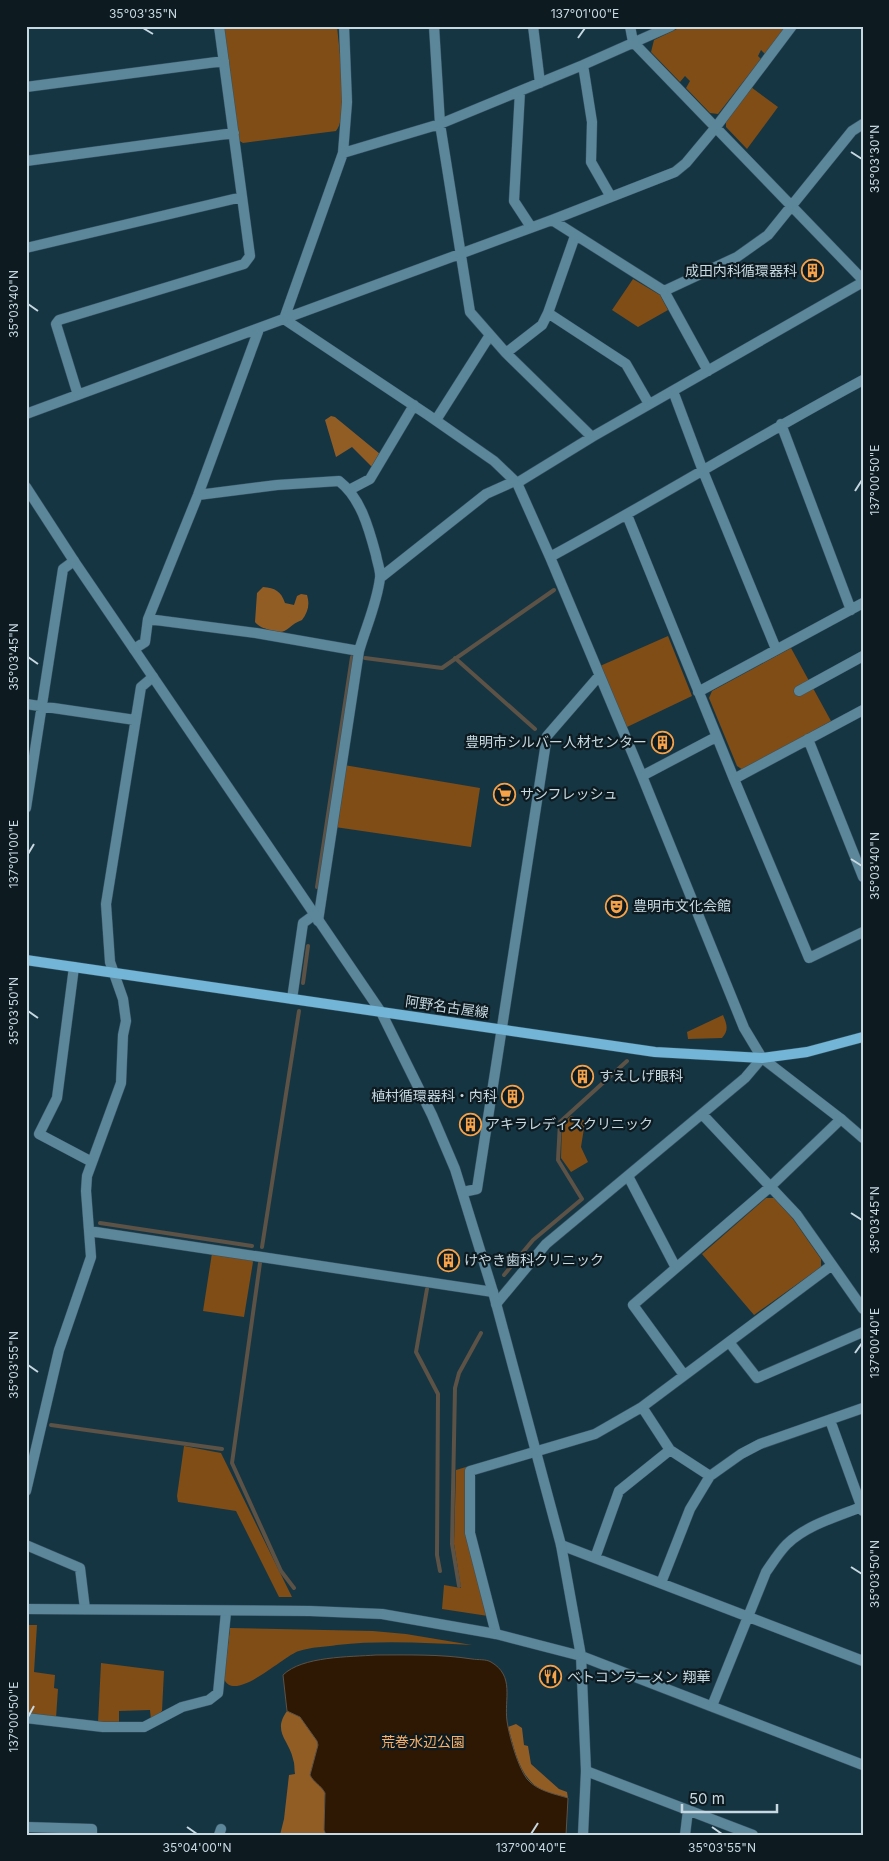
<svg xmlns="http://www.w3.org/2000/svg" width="889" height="1861" font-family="Inter,'Noto Sans JP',sans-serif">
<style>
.green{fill:#7f4d15}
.forest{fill:#915d25}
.water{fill:#2e1803;stroke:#5c5246}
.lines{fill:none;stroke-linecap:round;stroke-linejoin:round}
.stream{stroke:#5c5246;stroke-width:4}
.pedestrian-casing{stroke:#35525f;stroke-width:11}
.minor-casing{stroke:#35525f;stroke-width:11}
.tertiary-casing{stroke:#35525f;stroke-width:11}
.secondary-casing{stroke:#35525f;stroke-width:11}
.pedestrian{stroke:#5c869a;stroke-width:10}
.minor{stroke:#5c869a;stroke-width:10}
.tertiary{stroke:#5c869a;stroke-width:10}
.secondary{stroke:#72b5d6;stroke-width:10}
.ticks{fill:none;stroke:#c7d8e1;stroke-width:2}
.labels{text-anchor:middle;stroke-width:4.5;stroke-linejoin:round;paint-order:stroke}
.poi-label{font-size:14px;fill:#c7d8e1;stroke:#0d1b21;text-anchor:start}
.street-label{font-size:14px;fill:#c7d8e1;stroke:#0d1b21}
.park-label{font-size:14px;fill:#fab16a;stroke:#0d1b21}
.neatline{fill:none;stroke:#c7d8e1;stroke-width:2}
.ticks-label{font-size:12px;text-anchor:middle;fill:#c7d8e1}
</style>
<rect width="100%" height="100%" fill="#153543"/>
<path class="green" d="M 223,26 L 337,26 C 339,48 349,116 336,131 L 243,143 L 238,140 Z
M 683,26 L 787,26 L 765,54 L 761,50 L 758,56 L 761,59 L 718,114 L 710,113 L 686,88 L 690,81 L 685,76 L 680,82 L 651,52 L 654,40 Z
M 751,87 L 778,107 L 747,149 L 726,127 L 726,122 Z
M 633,279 L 660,295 L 668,310 L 638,327 L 612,310 Z
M 668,636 L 692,696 L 627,727 L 600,666 Z
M 791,648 L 831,721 L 743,770 L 737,766 L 709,698 L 712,691 Z
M 344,765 L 480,788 L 471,847 L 335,827 Z
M 723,1015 C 727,1025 729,1030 722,1038 L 688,1039 L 687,1032 Z
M 571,1116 L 582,1119 L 585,1122 L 581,1147 L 588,1162 L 571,1172 L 561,1158 L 562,1124 Z
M 766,1198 L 774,1198 L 793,1219 L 821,1259 L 821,1267 L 754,1315 L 702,1254 Z
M 212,1253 L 252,1259 L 253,1262 L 244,1317 L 203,1311 Z
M 184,1446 L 221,1453 L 292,1597 L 279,1597 L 236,1511 L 178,1502 L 177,1496 Z
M 466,1467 L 467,1536 L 485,1610 L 488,1612 L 488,1616 L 442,1609 L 444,1585 L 461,1588 L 454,1544 L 456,1470 Z
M 26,1625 L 37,1625 L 34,1672 L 55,1675 L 54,1688 L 58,1689 L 56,1718 L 26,1716 Z
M 230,1628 L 373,1631 L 406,1634 L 472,1645 C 427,1643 382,1640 337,1645 C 325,1647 311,1647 299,1651 C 284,1655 235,1704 224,1679 Z
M 101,1663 L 164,1671 L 162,1711 L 151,1720 L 150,1710 L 119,1711 L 119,1724 L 98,1723 Z"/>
<path class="forest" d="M 331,416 L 335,417 L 380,454 L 373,468 L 352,447 L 336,457 L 325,420 Z
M 263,587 C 275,588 281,591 285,603 L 294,605 L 297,596 L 301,594 L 307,595 C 310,605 308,612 302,620 C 287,625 288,637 269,630 C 264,628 259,627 255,622 L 257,593 Z
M 287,1711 L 300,1717 L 317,1741 L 318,1745 L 310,1775 C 314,1782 321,1785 325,1793 L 324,1830 L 326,1835 L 280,1835 L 284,1819 L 289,1775 L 295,1774 C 294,1769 295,1764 293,1759 C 289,1740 272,1732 287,1711 Z
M 516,1724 L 522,1728 L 524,1745 L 528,1746 L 531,1764 L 559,1789 L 567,1792 L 568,1798 C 560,1795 550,1794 542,1790 C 519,1778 515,1750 508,1727 Z"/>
<path class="water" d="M 376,1655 C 408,1655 440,1654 472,1659 C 478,1660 486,1659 491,1662 C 515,1676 504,1699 507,1721 C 509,1736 518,1767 527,1779 C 537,1791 555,1794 568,1798 L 566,1835 L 326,1835 L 324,1830 L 325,1793 C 321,1785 314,1783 310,1775 L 318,1745 L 317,1741 L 300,1717 L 287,1711 L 283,1675 C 302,1656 350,1657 376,1655 Z"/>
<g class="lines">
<path class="stream" d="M 365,658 L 442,668 L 554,590
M 455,658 L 535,729
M 317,887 L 352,657
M 303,983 L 308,946
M 100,1223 L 252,1246
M 262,1247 L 299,1011
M 260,1263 L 232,1463 L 281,1571 L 294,1588
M 504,1275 L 533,1240 L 582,1199 L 558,1160 L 560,1122 L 627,1061
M 427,1289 L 416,1352 L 438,1394 L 437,1555 L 440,1571
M 51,1425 L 222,1449
M 459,1586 L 452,1544 L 455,1388 L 459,1373 L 481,1333"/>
<defs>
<path id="pedestrian" d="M 799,691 L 863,656"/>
<path id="minor" d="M 434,26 L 440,124 L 470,312 L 506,353 L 592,437
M 533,26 L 540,83
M 630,26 L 633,42 L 863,280
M 583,65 L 592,122 L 591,162 L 611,197
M 26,87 L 224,61
M 520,91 L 514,201 L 531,227
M 343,153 L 440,124 L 583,65 L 671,26
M 26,161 L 234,133
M 552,220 L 664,291 L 708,371
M 26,248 L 242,197
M 664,291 L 737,257 L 768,235 L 852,131 L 863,124
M 548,313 L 575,236
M 284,319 L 428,415 L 494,461 L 517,483 L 550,557 L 642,776 L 744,1028 L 762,1058 L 745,1078 L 546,1244 L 496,1304
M 284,319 L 343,153 L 347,102 L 344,26
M 506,353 L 542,325 L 548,313 L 626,364 L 649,404
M 673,391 L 703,471 L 776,649
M 78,395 L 56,324 L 59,320 L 244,264 L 250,256 L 219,26
M 26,414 L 552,220 L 675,172 L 686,163 L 716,127 L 792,26
M 436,420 L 490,335
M 781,424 L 851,610
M 517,483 L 592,437 L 863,282
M 349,490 L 370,479 L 414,405
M 198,495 L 277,485 L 339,481 C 361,498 369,529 376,555 C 377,562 381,571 380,578 C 377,603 366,627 359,651 L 318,921
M 627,515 L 734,779 L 809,958 L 863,932
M 550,557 C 655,500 757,437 863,380
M 380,578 L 486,494 L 515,481
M 148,619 L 256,633 L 359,651
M 134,649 L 145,642 L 148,619 L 198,495 L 259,329
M 698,692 L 863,603
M 26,704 L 135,720
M 808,739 L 863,877
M 642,776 L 716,737
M 734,779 L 863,710
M 26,808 L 63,569 L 74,561
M 74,967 L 57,1098 L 39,1134 L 92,1162
M 292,999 L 303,923 L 314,915
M 702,1114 L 797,1215 L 863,1309
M 628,1176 L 676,1268
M 463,1192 L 477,1189 L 547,736 L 599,676
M 89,1231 L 493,1292
M 729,1342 L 757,1378 L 863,1332
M 684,1375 L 633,1305 L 770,1187 L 841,1119
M 642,1407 L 670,1450 L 710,1476
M 830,1420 L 863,1511
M 26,1491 L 59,1350 L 91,1257 L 86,1191 L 87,1176 L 121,1083 L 123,1035 L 126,1021 L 123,999 L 110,962 L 106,904 L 141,687 L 153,677
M 26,1545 L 80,1568 L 85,1609
M 561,1545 L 863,1661
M 595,1558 L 619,1491 L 670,1450
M 661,1583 L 690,1509 L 710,1476 L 741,1454 L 760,1444 L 863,1408
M 496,1634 L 470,1533 L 470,1471 L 595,1434 L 642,1407 L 832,1265
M 712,1706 L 766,1572 C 773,1562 779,1552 787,1544 C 807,1525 836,1517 861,1507
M 26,1718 L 103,1727 L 144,1727 L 182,1707 L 209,1700 L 218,1693 L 226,1612
M 586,1771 L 753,1835
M 26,1827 L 92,1829 L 92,1835
M 219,1835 L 221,1829
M 685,1835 L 688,1810"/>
<path id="tertiary" d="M 26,487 L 74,561 L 381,1012 L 432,1115 L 455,1169 L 493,1292 L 561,1545 L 581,1656 L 586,1771 L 583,1835
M 762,1058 L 841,1119 L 863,1138
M 26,1609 L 310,1611 L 382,1614 L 496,1634 L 581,1656 L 863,1765"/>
<path id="secondary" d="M 26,960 L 655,1052 L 762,1058 L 807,1052 L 863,1037"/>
</defs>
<use href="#pedestrian" class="pedestrian-casing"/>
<use href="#minor" class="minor-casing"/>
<use href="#tertiary" class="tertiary-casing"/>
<use href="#secondary" class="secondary-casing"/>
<use href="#pedestrian" class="pedestrian"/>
<use href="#minor" class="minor"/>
<use href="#tertiary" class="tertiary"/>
<use href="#secondary" class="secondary"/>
</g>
<path class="ticks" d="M 143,28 L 153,34M 578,38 L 585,28M 851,152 L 862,159M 28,304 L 38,311M 855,491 L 862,480M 28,657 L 38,664M 28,854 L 34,844M 851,859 L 862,866M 28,1011 L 38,1018M 851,1213 L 862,1220M 855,1353 L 862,1343M 28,1365 L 38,1372M 851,1567 L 862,1574M 28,1717 L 34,1706M 187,1827 L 197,1834M 712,1827 L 722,1834M 531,1834 L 538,1823"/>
<defs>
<symbol id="building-ring" viewBox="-11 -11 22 22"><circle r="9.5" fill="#0d1b21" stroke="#f7a248" stroke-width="1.5"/><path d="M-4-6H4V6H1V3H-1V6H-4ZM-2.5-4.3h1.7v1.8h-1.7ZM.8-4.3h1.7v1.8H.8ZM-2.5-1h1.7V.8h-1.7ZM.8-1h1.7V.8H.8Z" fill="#f7a248"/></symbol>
<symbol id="supermarket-ring" viewBox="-11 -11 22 22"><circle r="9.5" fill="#0d1b21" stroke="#f7a248" stroke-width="1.5"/><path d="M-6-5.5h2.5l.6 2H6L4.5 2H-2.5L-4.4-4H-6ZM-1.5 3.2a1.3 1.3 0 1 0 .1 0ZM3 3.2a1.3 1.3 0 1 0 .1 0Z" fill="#f7a248"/></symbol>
<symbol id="theatre-ring" viewBox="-11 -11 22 22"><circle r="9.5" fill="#0d1b21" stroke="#f7a248" stroke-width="1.5"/><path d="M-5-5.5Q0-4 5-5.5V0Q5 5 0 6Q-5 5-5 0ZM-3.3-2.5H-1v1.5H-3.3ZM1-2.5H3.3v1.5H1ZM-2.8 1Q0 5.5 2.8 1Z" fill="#f7a248"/></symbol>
<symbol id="restaurant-ring" viewBox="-11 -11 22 22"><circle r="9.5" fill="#0d1b21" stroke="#f7a248" stroke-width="1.5"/><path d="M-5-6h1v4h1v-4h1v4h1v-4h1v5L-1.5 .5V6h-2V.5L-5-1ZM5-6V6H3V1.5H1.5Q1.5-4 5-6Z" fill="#f7a248"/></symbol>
</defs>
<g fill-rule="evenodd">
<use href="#building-ring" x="800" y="258" width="25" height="25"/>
<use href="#building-ring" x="650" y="730" width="25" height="25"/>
<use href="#supermarket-ring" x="492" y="782" width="25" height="25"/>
<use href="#theatre-ring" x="604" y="894" width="25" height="25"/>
<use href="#building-ring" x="570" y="1064" width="25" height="25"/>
<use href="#building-ring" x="500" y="1084" width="25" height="25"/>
<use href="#building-ring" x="458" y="1112" width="25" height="25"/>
<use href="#building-ring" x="436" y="1248" width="25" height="25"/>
<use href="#restaurant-ring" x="538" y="1664" width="25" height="25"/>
</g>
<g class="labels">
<g class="poi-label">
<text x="797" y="276" text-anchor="end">成田内科循環器科</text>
<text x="647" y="747" text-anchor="end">豊明市シルバー人材センター</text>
<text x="520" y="799">サンフレッシュ</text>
<text x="633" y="911">豊明市文化会館</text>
<text x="599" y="1081">すえしげ眼科</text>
<text x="497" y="1101" text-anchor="end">植村循環器科・内科</text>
<text x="486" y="1129">アキラレディスクリニック</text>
<text x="464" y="1265">けやき歯科クリニック</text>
<text x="567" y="1682">ベトコンラーメン 翔華</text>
</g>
<g class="street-label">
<text transform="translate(447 1007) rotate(8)" y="5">阿野名古屋線</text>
</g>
<g class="park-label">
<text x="423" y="1747">荒巻水辺公園</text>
</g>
</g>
<rect width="889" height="1861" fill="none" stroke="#0d1b21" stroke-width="55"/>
<path d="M682 1804v8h95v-8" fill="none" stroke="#c7d8e1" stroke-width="2.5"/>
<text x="689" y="1804" font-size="15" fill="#c7d8e1" stroke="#0d1b21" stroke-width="4" paint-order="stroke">50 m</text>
<rect x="28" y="28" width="834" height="1806" class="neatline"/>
<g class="ticks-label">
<text x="143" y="18">35°03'35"N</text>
<text x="585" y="18">137°01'00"E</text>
<text transform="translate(875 159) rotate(-90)" y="4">35°03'30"N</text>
<text transform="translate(14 304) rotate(-90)" y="4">35°03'40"N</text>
<text transform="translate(875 480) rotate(-90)" y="4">137°00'50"E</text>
<text transform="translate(14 657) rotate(-90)" y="4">35°03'45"N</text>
<text transform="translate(14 854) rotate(-90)" y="4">137°01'00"E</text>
<text transform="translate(875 866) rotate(-90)" y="4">35°03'40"N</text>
<text transform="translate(14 1011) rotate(-90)" y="4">35°03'50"N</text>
<text transform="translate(875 1220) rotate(-90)" y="4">35°03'45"N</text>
<text transform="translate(875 1343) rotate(-90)" y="4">137°00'40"E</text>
<text transform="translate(14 1365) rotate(-90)" y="4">35°03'55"N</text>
<text transform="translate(875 1574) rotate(-90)" y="4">35°03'50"N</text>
<text transform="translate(14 1717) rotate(-90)" y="4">137°00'50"E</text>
<text x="197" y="1852">35°04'00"N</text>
<text x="531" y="1852">137°00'40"E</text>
<text x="722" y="1852">35°03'55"N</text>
</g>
</svg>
